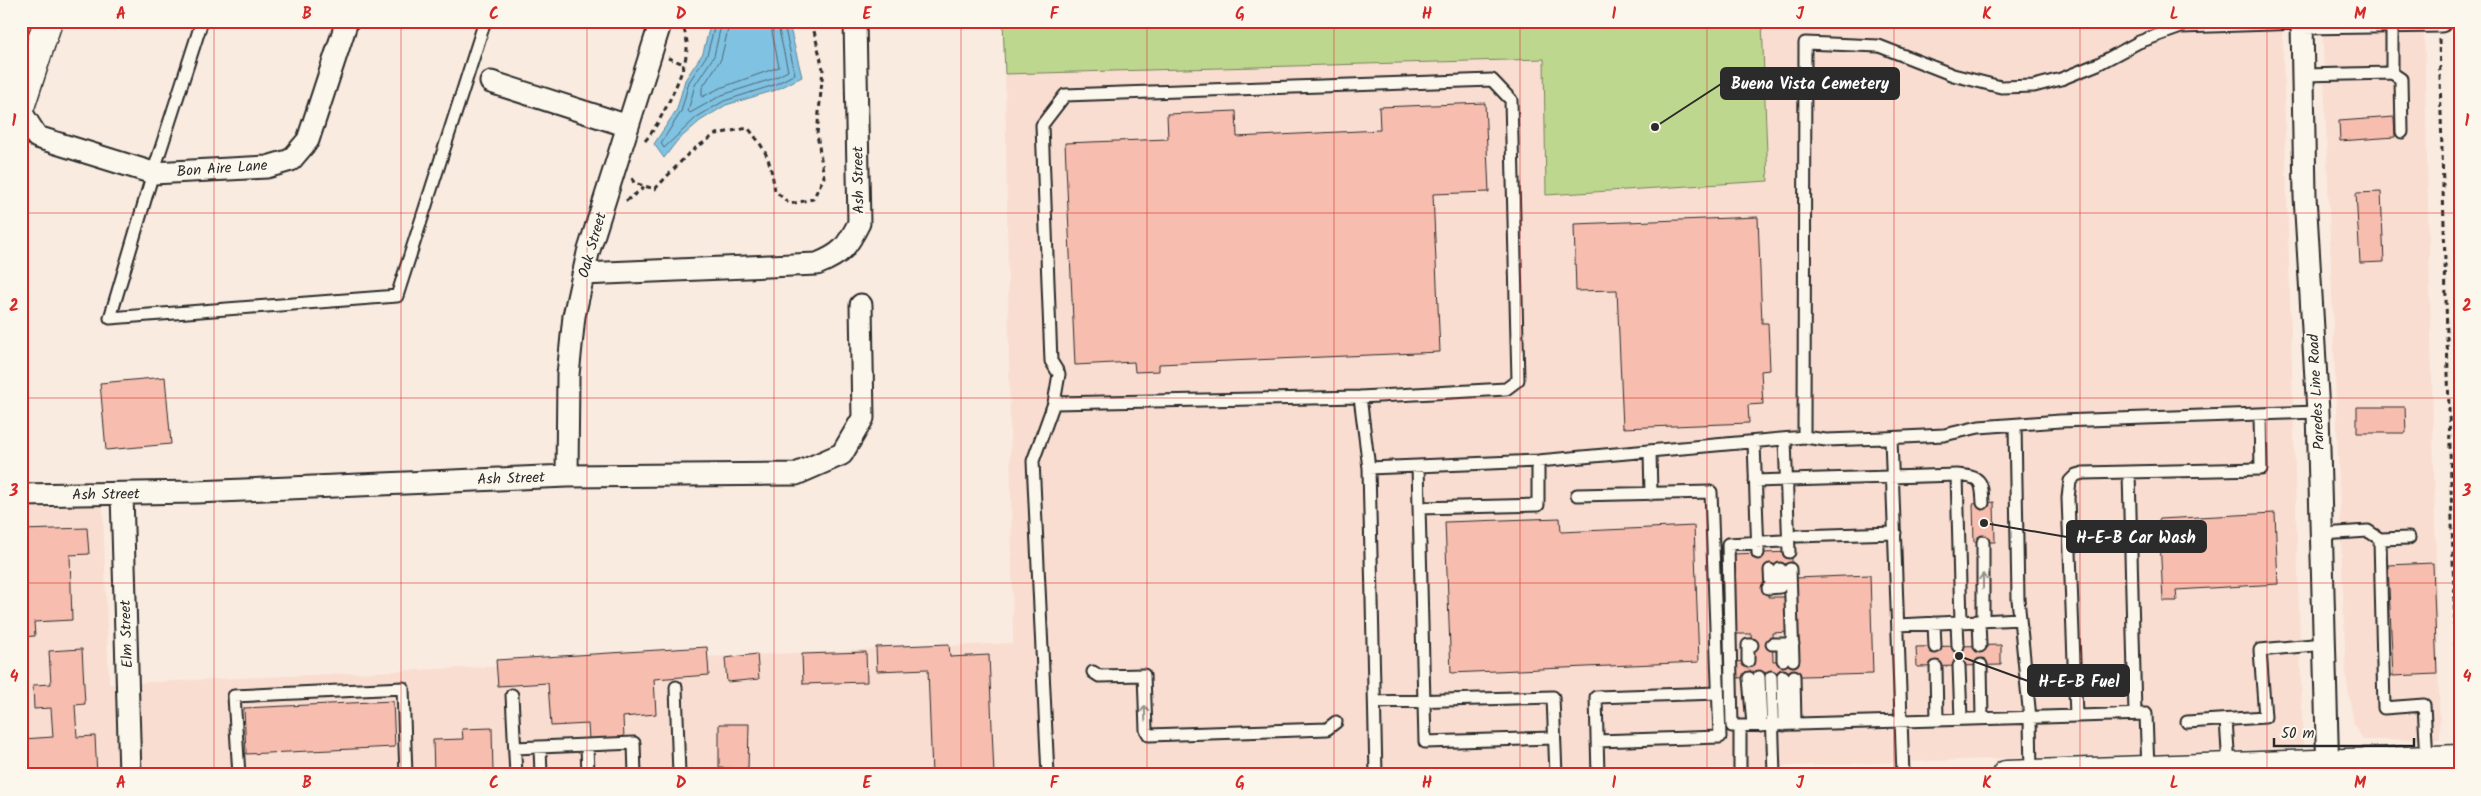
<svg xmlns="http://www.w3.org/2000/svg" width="2481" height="796" font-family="Kalam,sans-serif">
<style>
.built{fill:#f9ddd1}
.green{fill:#bed78e;stroke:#74815c}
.water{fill:#80c2e1;stroke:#5e8698}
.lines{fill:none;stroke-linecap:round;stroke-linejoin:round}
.shore{stroke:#4d6774;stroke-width:1}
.building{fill:#f7bdae;stroke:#2b2b2b}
.lane-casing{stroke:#2b2b2b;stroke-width:15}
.street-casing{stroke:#2b2b2b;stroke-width:25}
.secondary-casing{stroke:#2b2b2b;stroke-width:31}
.primary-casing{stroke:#2b2b2b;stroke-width:31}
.path{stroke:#2b2b2b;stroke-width:3;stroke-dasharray:5 4;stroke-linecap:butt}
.lane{stroke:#fbf7ec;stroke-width:11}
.street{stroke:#fbf7ec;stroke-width:21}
.secondary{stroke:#fbf7ec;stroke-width:28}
.primary{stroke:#fbf7ec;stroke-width:28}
.oneway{stroke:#93918c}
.grid{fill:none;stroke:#d62828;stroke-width:1;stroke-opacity:0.55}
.labels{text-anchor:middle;stroke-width:4;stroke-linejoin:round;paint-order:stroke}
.street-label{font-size:15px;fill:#2b2b2b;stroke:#fbf7ec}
.leader{fill:none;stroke:#2b2b2b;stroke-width:2}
.callout-dot{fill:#2b2b2b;stroke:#fbf7ec;stroke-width:2}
.callout{fill:#2b2b2b;stroke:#2b2b2b;stroke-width:2}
.callout-label{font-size:16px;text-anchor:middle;font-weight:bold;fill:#fff}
.neatline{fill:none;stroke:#d62828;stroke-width:2}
.grid-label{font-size:16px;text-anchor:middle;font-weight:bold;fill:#d62828}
</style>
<rect width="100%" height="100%" fill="#faebe0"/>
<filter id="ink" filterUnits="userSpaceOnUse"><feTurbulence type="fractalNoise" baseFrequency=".02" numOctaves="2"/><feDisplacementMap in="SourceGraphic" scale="10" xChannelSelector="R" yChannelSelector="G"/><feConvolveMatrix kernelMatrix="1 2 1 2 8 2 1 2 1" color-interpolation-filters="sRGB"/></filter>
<g filter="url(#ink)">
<path class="built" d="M 1762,21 L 2282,21 L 2303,748 L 1541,775 L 21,775 L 21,483 L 102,481 L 109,684 L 1013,643 L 1005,74 L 1544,59 L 1546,195 L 1768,181 Z
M 2322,21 L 2424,21 L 2440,739 L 2363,740 L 2354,725 L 2346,677 Z"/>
<path class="green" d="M 1003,21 L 1762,21 L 1768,181 L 1546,195 L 1544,59 L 1005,74 Z"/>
<path class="water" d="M 711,21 L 791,21 L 790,28 L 802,77 L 776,90 L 726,105 L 700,121 L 677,141 L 664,158 L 654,144 L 677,109 L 685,80 L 703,53 Z"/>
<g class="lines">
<path class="shore" d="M 716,21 L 707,55 L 689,82 L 681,112 L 661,143 L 664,148 L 697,117 L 724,101 L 774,85 L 795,74 L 785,29 L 786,21
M 722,21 L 714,56 L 695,85 L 688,111 L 690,113 L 722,95 L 772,79 L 788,71 L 779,30 L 780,21
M 730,21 L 721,59 L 702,88 L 702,97 L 720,88 L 779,67 L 772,32 L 772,21"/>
</g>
<path class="building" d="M 1485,103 L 1489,192 L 1433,194 L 1440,352 L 1159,364 L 1159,371 L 1135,372 L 1134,362 L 1075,365 L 1065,143 L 1168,139 L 1167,114 L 1236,111 L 1237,137 L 1380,130 L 1379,107 Z
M 2394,117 L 2395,137 L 2340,141 L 2339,121 Z
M 2381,192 L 2384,262 L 2360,263 L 2356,193 Z
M 1758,217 L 1762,323 L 1768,323 L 1770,370 L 1761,371 L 1763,404 L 1748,405 L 1749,423 L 1623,428 L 1617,290 L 1576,291 L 1574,224 Z
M 165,377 L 171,444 L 106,450 L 100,383 Z
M 2357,407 L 2405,407 L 2406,433 L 2357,433 Z
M 1994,502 L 1995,542 L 1974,542 L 1973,504 Z
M 2275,513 L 2278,584 L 2176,590 L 2177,601 L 2163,601 L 2159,519 Z
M 1560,518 L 1561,532 L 1694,526 L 1699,662 L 1451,673 L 1445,522 Z
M 87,528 L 89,554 L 70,555 L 72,620 L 34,622 L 35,636 L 21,637 L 21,615 L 23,615 L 21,530 Z
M 1792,552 L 1792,569 L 1768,570 L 1768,597 L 1788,597 L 1789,632 L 1772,633 L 1773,661 L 1799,660 L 1796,578 L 1870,575 L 1873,674 L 1735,678 L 1734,662 L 1752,661 L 1752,645 L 1751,634 L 1735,634 L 1732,554 Z
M 2433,563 L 2437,674 L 2393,676 L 2388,565 Z
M 949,644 L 950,657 L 989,655 L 994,775 L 932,775 L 928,669 L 877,671 L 876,647 Z
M 2001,645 L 2001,665 L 1917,667 L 1916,647 Z
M 707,647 L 709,675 L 654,679 L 656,714 L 623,717 L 624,738 L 589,740 L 588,724 L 551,726 L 548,683 L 498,686 L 496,660 Z
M 82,649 L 85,704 L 75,705 L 77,737 L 95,736 L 97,775 L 25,775 L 23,739 L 53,737 L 51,708 L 34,709 L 33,685 L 51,684 L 49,651 Z
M 866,652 L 867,682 L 803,684 L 802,654 Z
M 757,654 L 759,679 L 727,682 L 725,658 Z
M 393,701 L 395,747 L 246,754 L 244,708 Z
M 719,724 L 749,724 L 748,769 L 719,768 Z
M 492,728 L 493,772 L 434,774 L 433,740 L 463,739 L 462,729 Z"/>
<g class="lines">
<defs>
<path id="lane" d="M 202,21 L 153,173 L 110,318 L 397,296 L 485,21
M 2392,73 L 2401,79 L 2402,132
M 2303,75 L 2392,73 L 2392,22
M 1054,403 L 1059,374 L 1051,361 L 1042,125 L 1065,95 L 1492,80 L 1511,100 L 1518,380 L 1506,389 L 1360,397
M 2015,425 L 2018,599 L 2030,718 L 2031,774
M 1804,437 L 1805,43 L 1879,46 L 1953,75 L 2001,87 L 2034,86 L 2061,79 L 2098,64 L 2139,42 L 2181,27 L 2302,23
M 1891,438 L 1903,775
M 1785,439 L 1789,552
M 1754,443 L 1758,553
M 1650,452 L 1651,494
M 1418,466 L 1425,742 L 1554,738
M 1369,468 L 1538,461 L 1804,437 L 1826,440 L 1884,438 L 1944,435 L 1979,427 L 2060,421 L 2318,412
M 2129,472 L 2135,714
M 1957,475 C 1981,477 1982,480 1983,503
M 1755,481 L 1957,475 L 1961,622
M 1577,495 L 1711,492 L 1720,737 L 1597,741
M 1419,508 L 1538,505 L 1538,461
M 2322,534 L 2368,531 L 2380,539 L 2384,708 L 2424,705 L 2427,760
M 1797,536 L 1895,533
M 2380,539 L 2409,538
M 1782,541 L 1728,544 L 1732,726 L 2146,714 L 2148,770
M 1983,542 L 1983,621
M 1790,569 L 1793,660
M 1770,570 L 1771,588
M 1768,588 L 1780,587 L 1780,569
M 1979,621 L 1980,646
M 1957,622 L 1958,646
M 1934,623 L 1935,647
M 1898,625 L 2020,619
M 1772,644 L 1793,644
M 1783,644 L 1783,660
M 1748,661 L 1748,645 L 1752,645
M 1981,665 L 1982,718
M 1959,666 L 1961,719
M 1936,667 L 1937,720
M 1093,672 L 1099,676 L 1144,675 L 1146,730 L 1149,735 L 1327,729 L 1336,722
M 1783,676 L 1784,725
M 1794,676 L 1795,724
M 1759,677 L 1761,726
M 1771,677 L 1774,775
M 1749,678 L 1753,725
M 676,687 L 679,775
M 512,695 L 516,775
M 1375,702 L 1553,697 L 1556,775
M 2076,716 L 2068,498 L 2070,481 L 2076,475 L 2083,473 L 2261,469 L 2260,414
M 2226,720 L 2229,767
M 2187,722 L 2265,717 L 2260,650 L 2324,644
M 1740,726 L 1740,775
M 587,745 L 588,775
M 540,747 L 541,775
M 515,748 L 634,743 L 635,775
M 239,775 L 234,696 L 403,688 L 406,775
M 1048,775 L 1033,461 L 1054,403 L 1360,397 L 1369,468 L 1376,775
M 1598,775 L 1596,697 L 1718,693"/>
<path id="street" d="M 2302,21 L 2305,196 L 2318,412 L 2328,775
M 2302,23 L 2441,21
M 491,82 L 628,126
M 21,112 L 37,137 L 153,173 L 267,167 L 291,160 L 308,140 L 347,21
M 583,274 L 817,264 C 842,254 847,247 859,223 L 855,21
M 567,476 L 568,375 L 574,316 L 588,253 L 661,21
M 122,494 L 130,775
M 21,495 L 196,492 L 567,476 L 796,474 L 842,454 L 863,418 L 861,305"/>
<path id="secondary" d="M 21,104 L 48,21"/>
<path id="primary" d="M 2006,775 L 2460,759"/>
</defs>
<use href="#lane" class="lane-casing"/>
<use href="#street" class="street-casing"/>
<use href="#secondary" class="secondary-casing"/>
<use href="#primary" class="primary-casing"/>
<path class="path" d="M 2439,39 L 2456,670 L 2460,677
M 668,58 L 684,64
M 645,141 C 659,126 687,69 687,48 C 688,40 684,30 682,22
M 632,178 L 634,183 L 655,189 L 690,152 L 716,134 L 748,128 C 768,152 770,160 775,191 L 790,204 L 813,199 L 824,177 L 817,134 L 823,69 L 814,31 L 815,21
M 626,201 L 645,187"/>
<use href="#lane" class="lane"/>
<use href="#street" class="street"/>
<use href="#secondary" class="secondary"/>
<use href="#primary" class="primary"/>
</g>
<defs><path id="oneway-shaft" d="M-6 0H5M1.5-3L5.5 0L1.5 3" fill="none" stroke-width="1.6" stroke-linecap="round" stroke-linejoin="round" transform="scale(1.25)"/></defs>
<g class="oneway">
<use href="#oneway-shaft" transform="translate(1983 581) rotate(-90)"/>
<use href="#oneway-shaft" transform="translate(1145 713) rotate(-92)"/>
</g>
</g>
<path class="grid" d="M 214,21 L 214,775M 401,21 L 401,775M 587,21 L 587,775M 774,21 L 774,775M 961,21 L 961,775M 1147,21 L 1147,775M 1334,21 L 1334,775M 1520,21 L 1520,775M 1707,21 L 1707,775M 1894,21 L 1894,775M 2080,21 L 2080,775M 2267,21 L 2267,775M 21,213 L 2460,213M 21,398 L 2460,398M 21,583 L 2460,583"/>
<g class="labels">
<g class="street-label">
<text transform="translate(222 168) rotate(-4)" y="5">Bon Aire Lane</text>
<text transform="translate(858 180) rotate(-91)" y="5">Ash Street</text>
<text transform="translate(592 245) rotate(-74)" y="5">Oak Street</text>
<text transform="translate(2316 392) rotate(-93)" y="5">Paredes Line Road</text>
<text transform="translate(511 478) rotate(-2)" y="5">Ash Street</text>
<text transform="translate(106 494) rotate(-1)" y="5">Ash Street</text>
<text transform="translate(126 634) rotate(-92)" y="5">Elm Street</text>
</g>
</g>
<path class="leader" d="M1655 127L1721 84M1984 523L2067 537M1959 656L2028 681"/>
<g class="callout-dot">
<circle cx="1655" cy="127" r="5"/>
<circle cx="1984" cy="523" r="5"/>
<circle cx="1959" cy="656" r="5"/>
</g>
<g class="callout">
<rect x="1721" y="68" width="178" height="31" rx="5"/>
<rect x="2067" y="521" width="139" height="31" rx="5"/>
<rect x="2028" y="665" width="101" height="31" rx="5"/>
</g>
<g class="callout-label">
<text x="1810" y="89">Buena Vista Cemetery</text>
<text x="2136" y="543">H-E-B Car Wash</text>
<text x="2079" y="687">H-E-B Fuel</text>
</g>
<rect width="2481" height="796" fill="none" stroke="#fbf7ec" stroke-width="55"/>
<path d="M2274 738v8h140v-8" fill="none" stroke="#2b2b2b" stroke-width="2.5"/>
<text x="2281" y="738" font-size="15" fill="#2b2b2b" stroke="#fbf7ec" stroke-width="4" paint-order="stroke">50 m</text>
<rect x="28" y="28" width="2426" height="740" class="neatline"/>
<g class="grid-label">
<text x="121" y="19">A</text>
<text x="307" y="19">B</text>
<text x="494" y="19">C</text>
<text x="681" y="19">D</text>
<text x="867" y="19">E</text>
<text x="1054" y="19">F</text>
<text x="1240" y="19">G</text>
<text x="1427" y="19">H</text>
<text x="1614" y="19">I</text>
<text x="1800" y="19">J</text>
<text x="1987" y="19">K</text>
<text x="2174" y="19">L</text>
<text x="2360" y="19">M</text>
<text x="14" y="126">1</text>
<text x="2467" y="126">1</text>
<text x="14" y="311">2</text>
<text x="2467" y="311">2</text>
<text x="14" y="496">3</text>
<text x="2467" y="496">3</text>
<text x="14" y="682">4</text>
<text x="2467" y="682">4</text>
<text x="121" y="788">A</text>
<text x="307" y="788">B</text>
<text x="494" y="788">C</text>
<text x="681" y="788">D</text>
<text x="867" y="788">E</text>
<text x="1054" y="788">F</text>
<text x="1240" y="788">G</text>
<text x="1427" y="788">H</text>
<text x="1614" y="788">I</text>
<text x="1800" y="788">J</text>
<text x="1987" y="788">K</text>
<text x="2174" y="788">L</text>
<text x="2360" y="788">M</text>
</g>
</svg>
